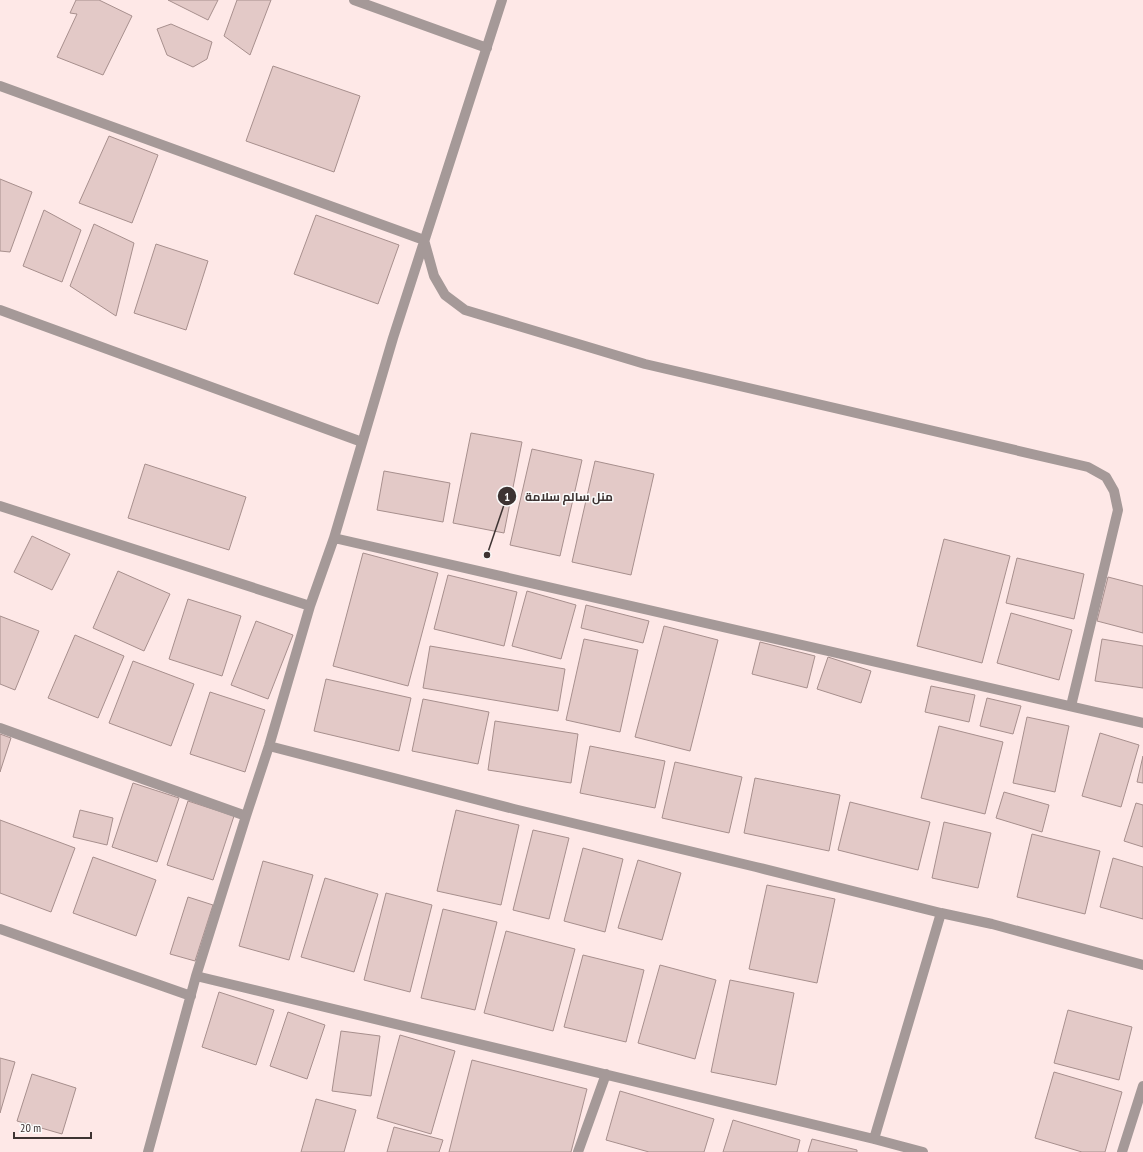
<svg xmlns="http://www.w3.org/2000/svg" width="1143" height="1152" font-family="'PT Sans Narrow',Cairo,sans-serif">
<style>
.building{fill:#e3c9c7;stroke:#a78f8d}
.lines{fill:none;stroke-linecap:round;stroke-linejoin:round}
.minor{stroke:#a59998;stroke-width:10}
.leader{fill:none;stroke:#3d3332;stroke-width:1.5}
.callout-dot{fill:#3d3332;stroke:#fbfbfb;stroke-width:1.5}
.mark-label{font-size:12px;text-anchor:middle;font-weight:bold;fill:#fff}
.callout-label{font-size:12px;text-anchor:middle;font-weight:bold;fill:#3d3332;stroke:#fbfbfb;stroke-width:3;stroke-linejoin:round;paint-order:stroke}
</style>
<rect width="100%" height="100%" fill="#fee8e7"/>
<path class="building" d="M 76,0 L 99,0 L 132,16 L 103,75 L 57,57 L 77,14 L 70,13 Z
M 168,0 L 218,0 L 208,20 Z
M 237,0 L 271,0 L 250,55 L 224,36 Z
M 171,24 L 212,42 L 207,59 L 193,67 L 167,55 L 157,29 Z
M 273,66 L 360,96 L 334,172 L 246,141 Z
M 109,136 L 158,155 L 132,223 L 79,203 Z
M 0,179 L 32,192 L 10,252 L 0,251 Z
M 44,210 L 81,230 L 62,282 L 23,266 Z
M 316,215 L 399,245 L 378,304 L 294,274 Z
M 94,224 L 134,243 L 116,316 L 70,286 Z
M 156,244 L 208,261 L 186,330 L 134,313 Z
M 471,433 L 522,442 L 504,533 L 453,523 Z
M 532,449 L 582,460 L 560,556 L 510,545 Z
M 595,461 L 654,474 L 631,575 L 572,562 Z
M 145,464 L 246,497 L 229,550 L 128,518 Z
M 384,471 L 450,483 L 443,522 L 377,510 Z
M 32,536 L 70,554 L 52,590 L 14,572 Z
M 944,539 L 1010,556 L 982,663 L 917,646 Z
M 363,553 L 438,573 L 408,686 L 333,666 Z
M 1017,558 L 1084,574 L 1074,619 L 1006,603 Z
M 118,571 L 170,594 L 144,651 L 93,628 Z
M 448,575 L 517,592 L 504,646 L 434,629 Z
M 1108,577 L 1143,586 L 1143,633 L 1097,621 Z
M 527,591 L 576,605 L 561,659 L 512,646 Z
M 188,599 L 241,616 L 222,676 L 169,659 Z
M 586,605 L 649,621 L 643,643 L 581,628 Z
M 1011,613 L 1072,630 L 1059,680 L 997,663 Z
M 0,616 L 39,631 L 15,690 L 0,684 Z
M 256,621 L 293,635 L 268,699 L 231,685 Z
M 664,626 L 718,640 L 690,751 L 635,737 Z
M 75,635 L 124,656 L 98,718 L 48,698 Z
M 584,639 L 638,650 L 620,732 L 566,720 Z
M 1102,639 L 1143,646 L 1143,688 L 1095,681 Z
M 760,642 L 815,656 L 807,688 L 752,674 Z
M 430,646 L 565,669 L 558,711 L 423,688 Z
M 828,657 L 871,671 L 861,703 L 817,689 Z
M 133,661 L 194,684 L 171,746 L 109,723 Z
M 326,679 L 411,698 L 399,751 L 314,731 Z
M 931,686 L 975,695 L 969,722 L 925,712 Z
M 210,692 L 265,710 L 245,772 L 190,754 Z
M 987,698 L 1021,706 L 1013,734 L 980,726 Z
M 423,699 L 489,712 L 478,764 L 412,751 Z
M 1027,717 L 1069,726 L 1055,792 L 1013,783 Z
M 495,721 L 578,734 L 571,783 L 488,770 Z
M 939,726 L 1003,742 L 985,814 L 921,798 Z
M 1100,733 L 1139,745 L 1121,807 L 1082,796 Z
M 0,734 L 11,738 L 0,772 Z
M 590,746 L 665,761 L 655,808 L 580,793 Z
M 1143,756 L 1143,783 L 1137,782 Z
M 675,762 L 742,777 L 729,833 L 662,818 Z
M 755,778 L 840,795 L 829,851 L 744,833 Z
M 133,783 L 179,798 L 157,862 L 112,847 Z
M 1004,792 L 1049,805 L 1042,832 L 996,818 Z
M 188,801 L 234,816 L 213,880 L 167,865 Z
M 850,802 L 930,822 L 918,870 L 838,850 Z
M 1136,803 L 1143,805 L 1143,847 L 1124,841 Z
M 80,810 L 113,818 L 107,845 L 73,837 Z
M 456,810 L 519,825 L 501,905 L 437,891 Z
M 0,820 L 75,848 L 51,912 L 0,893 Z
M 944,822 L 991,833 L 978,888 L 932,878 Z
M 533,830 L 569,838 L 549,919 L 513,910 Z
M 1032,834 L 1100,851 L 1085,914 L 1017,897 Z
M 583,848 L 623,859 L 605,932 L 564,921 Z
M 93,857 L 156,880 L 136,936 L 73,913 Z
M 1113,858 L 1143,867 L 1143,919 L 1100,907 Z
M 638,860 L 681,873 L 662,940 L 618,928 Z
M 263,861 L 313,875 L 289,960 L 239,946 Z
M 325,878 L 378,894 L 354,972 L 301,957 Z
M 767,885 L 835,899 L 817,983 L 749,969 Z
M 386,893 L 432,905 L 410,992 L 364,980 Z
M 188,897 L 213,905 L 195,961 L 170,954 Z
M 443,909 L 497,922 L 475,1010 L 421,998 Z
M 506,931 L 575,949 L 553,1031 L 484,1013 Z
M 583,955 L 644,970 L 626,1042 L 564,1027 Z
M 660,965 L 716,980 L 695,1059 L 638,1043 Z
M 730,980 L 794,993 L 776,1085 L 711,1072 Z
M 219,992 L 274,1010 L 256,1065 L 202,1047 Z
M 1068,1010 L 1132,1027 L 1119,1080 L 1054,1063 Z
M 288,1012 L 325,1025 L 307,1079 L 270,1066 Z
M 341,1031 L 380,1036 L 371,1096 L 332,1091 Z
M 400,1035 L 455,1051 L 431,1134 L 377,1118 Z
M 0,1058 L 15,1062 L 0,1113 Z
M 472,1060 L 587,1089 L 571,1152 L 449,1152 Z
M 1054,1072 L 1122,1092 L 1105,1152 L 1082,1152 L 1035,1138 Z
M 32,1074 L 76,1088 L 62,1134 L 17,1121 Z
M 620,1091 L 714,1119 L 704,1152 L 649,1152 L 606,1140 Z
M 316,1099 L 356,1110 L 344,1152 L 301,1152 Z
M 733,1120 L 800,1140 L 797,1152 L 723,1152 Z
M 394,1127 L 443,1140 L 439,1152 L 387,1152 Z
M 812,1139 L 857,1150 L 857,1152 L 808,1152 Z"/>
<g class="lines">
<path class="minor" d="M 354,0 L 487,48
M 0,86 L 424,240 L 434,276 L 445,295 L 465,310 L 645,364 L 1088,467 L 1106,477 L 1114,491 L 1118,510 L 1071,706
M 0,310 L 362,442
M 0,506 L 310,606
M 334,538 L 1143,723
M 0,728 L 246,816
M 269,746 L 514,809 L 756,867 L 941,913 L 992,924 L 1143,965
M 0,929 L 191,996
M 196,976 L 874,1139 L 923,1152
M 874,1139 L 941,913
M 148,1152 L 196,976 L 246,816 L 269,746 L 310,606 L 334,538 L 393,338 L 502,0
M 578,1152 L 606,1074
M 1122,1152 L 1143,1086"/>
</g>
<path class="leader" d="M487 555L507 496"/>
<g class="callout-dot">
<circle cx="487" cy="555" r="4"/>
<circle cx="507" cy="496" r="10"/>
</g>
<g class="mark-label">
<text x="507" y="501">1</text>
</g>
<g class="callout-label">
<text x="569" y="501">منل سالم سلامة</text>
</g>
<path d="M14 1132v6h77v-6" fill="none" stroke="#3d3332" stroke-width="2"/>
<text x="20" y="1132" font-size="12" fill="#3d3332" stroke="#fbfbfb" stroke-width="3" paint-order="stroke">20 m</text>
</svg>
